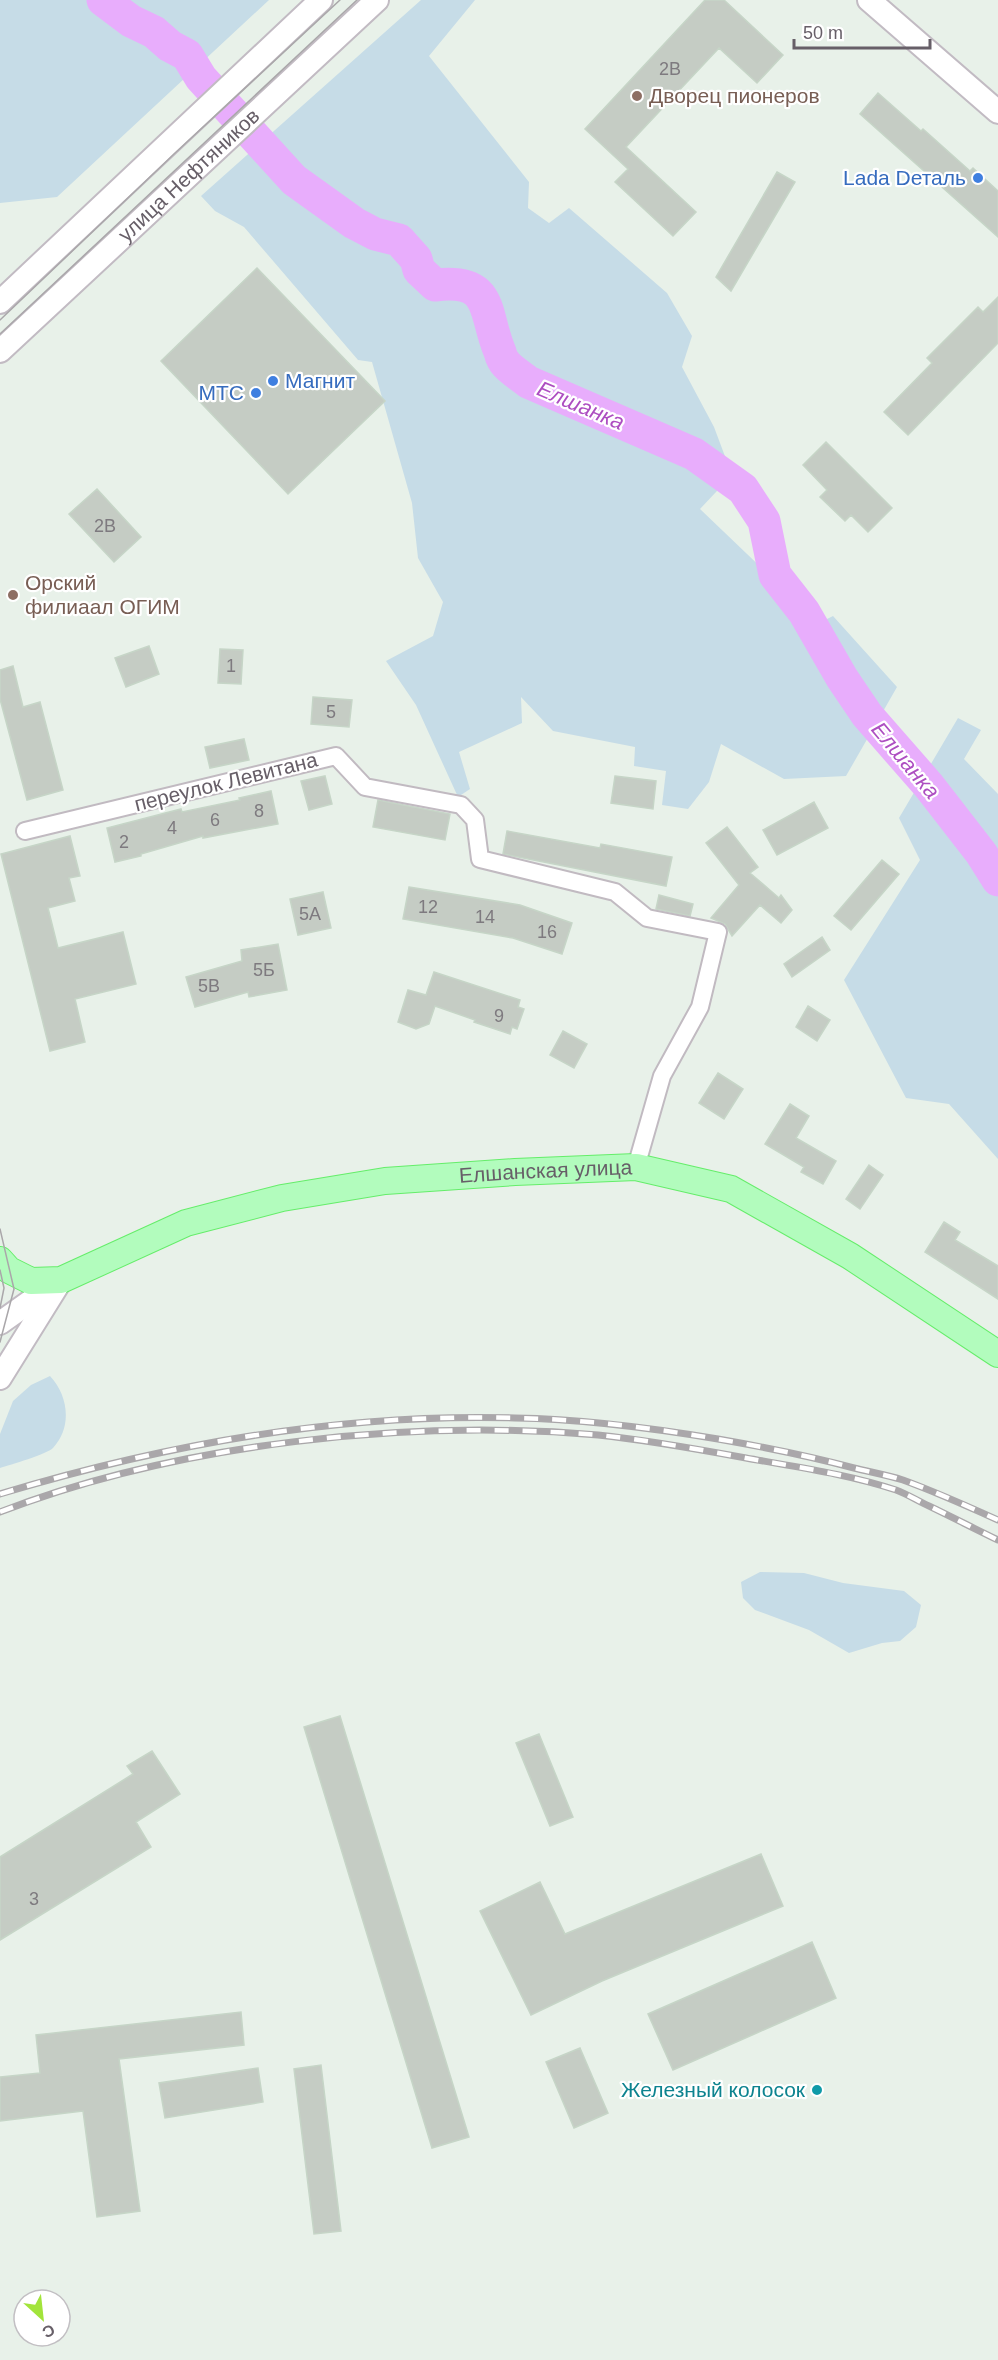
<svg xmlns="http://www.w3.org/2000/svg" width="998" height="2360" font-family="Arial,sans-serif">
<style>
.green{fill:#c6dce7}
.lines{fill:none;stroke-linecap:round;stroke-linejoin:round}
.river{stroke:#e8adfc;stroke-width:33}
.building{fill:#c5ccc4;stroke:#c6d5c7;stroke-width:1.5}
.minor-casing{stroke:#c1bac1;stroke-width:20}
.secondary-casing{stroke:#c2bbc3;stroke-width:26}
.primary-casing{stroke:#65ed6a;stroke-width:28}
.minor{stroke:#fff;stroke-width:16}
.secondary{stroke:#fff;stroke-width:22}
.primary{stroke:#b2fcbd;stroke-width:26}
.tram{stroke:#aaa7aa;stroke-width:1.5}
.rail-casing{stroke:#aaa7aa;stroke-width:7}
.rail{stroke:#fff;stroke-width:4.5;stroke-dasharray:14;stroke-linecap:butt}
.education-dot{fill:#8d6e63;stroke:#fff;stroke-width:2}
.shop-dot{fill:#3f7fe0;stroke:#fff;stroke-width:2}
.culture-dot{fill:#0f9aa8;stroke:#fff;stroke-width:2}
.labels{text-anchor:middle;stroke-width:4.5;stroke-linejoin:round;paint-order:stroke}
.number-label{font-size:18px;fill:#7e7a7f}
.education-label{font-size:21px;fill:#785e54;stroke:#fff;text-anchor:start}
.street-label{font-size:21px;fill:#675f68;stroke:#fff}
.shop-label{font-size:21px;fill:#366cbe;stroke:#fff;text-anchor:end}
.culture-label{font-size:21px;fill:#0d838f;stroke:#fff;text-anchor:end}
.water-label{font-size:22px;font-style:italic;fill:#ad4ec1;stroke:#fff}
</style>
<rect width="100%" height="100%" fill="#e8f1e9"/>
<path class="green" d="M 0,0 L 269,0 L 57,197 L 0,203 Z
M 421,0 L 475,0 L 429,56 L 529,182 L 528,208 L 549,223 L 569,208 L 667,293 L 692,336 L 682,367 L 714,427 L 732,475 L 700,509 L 819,623 L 833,616 L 897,687 L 846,776 L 784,779 L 721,744 L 709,782 L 688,809 L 662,805 L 666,771 L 634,766 L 635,747 L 553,731 L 521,697 L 522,723 L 459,752 L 470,789 L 458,797 L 416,705 L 386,661 L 433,636 L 443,602 L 418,558 L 412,503 L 372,362 L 358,360 L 244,227 L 215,211 L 201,196 Z
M 958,718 L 981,730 L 964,759 L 998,794 L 998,1159 L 949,1104 L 906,1098 L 844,980 L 920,860 L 899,818 Z
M 50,1376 C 69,1396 72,1428 53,1448 C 47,1454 10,1465 0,1468 L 0,1434 L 13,1401 L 31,1385 Z
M 760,1572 L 804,1573 L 843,1583 L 904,1591 L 921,1605 L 916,1627 L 900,1641 L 882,1643 L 849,1653 L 809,1630 L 755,1610 L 743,1598 L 741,1582 Z"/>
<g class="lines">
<path class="river" d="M 103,0 L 131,21 L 154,32 L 170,46 L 187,55 L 201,78 L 294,180 L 354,223 L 375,234 L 399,240 L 416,259 L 419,270 L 435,285 C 495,278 483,313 500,352 C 501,356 503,361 506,364 C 512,371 521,376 528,382 L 694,454 L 743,489 L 764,521 L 775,575 L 804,612 L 842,678 L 867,715 L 929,786 L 981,853 L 998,880"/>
</g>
<path class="building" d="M 705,0 L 724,0 L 783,55 L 757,83 L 719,48 L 626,147 L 696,212 L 673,236 L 615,182 L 628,169 L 585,129 Z
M 878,93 L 921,131 L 923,129 L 970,171 L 973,168 L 998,191 L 998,237 L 860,114 Z
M 777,172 L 795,182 L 731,291 L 716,277 Z
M 257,268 L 385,401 L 288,494 L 161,361 Z
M 998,297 L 998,343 L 908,435 L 884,412 L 932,363 L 927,358 L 978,307 L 983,312 Z
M 826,442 L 892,508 L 868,532 L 851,515 L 845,521 L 820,497 L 827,490 L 803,465 Z
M 97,489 L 141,537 L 114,562 L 69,514 Z
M 149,646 L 159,674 L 126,687 L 115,658 Z
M 220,649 L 243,650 L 241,684 L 218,683 Z
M 13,666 L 23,707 L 40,702 L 63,790 L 27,800 L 0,699 L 0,670 Z
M 313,697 L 352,700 L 349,727 L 311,724 Z
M 244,739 L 249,760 L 210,768 L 205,747 Z
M 325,776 L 332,804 L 309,810 L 301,781 Z
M 615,776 L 656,781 L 653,809 L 611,803 Z
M 271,791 L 278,824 L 203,838 L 203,836 L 141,854 L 141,856 L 115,862 L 107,828 L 181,809 L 182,812 L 240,800 L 239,798 Z
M 378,800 L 450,814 L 445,840 L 373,827 Z
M 814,802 L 828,828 L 777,855 L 763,830 Z
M 727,827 L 758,867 L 750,873 L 779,898 L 781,895 L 792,910 L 781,923 L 760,905 L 732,936 L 725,924 L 711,918 L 739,885 L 706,843 Z
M 507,831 L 600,848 L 601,844 L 672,857 L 666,886 L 503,854 Z
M 70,836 L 80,876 L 69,878 L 75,901 L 48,908 L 58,948 L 123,932 L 136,984 L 75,999 L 85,1042 L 50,1051 L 1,854 Z
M 882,860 L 899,874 L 851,930 L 834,916 Z
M 409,887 L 520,905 L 572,923 L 562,954 L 513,938 L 403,919 Z
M 323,892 L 331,928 L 298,935 L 290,899 Z
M 659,895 L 693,904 L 690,916 L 656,909 Z
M 822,937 L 830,950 L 792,977 L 784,964 Z
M 278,944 L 287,990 L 249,997 L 248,992 L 195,1007 L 186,977 L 242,961 L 241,950 Z
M 434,972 L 520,1000 L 518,1007 L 524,1009 L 517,1029 L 512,1027 L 510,1034 L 474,1022 L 475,1020 L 435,1006 L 429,1024 L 416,1029 L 398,1022 L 408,990 L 426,995 Z
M 808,1006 L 830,1020 L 817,1041 L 796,1027 Z
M 563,1031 L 587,1044 L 574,1068 L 550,1055 Z
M 718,1073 L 743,1089 L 724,1119 L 699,1103 Z
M 790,1104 L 809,1116 L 796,1138 L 836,1161 L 823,1184 L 801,1172 L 804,1167 L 765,1144 Z
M 869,1165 L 883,1175 L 860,1209 L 846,1199 Z
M 944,1222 L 960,1232 L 955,1240 L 998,1266 L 998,1299 L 925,1252 Z
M 340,1716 L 469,2137 L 432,2148 L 304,1727 Z
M 539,1734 L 573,1817 L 550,1826 L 516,1743 Z
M 152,1751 L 180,1794 L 136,1822 L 151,1847 L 0,1940 L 0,1857 L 133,1774 L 127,1766 Z
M 761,1854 L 783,1906 L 602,1981 L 531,2015 L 480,1911 L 540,1882 L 565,1934 Z
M 812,1942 L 836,1998 L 673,2070 L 648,2014 Z
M 241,2012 L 244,2045 L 119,2059 L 140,2211 L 97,2217 L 83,2111 L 0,2121 L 0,2077 L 40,2073 L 36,2035 Z
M 580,2048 L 608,2113 L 574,2128 L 546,2062 Z
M 321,2065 L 341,2231 L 314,2234 L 294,2069 Z
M 258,2068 L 263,2102 L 165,2118 L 159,2083 Z"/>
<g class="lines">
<defs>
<path id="minor" d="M 25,831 L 336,756 L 365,787 L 461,805 L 475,820 L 480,859 L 615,892 L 647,918 L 718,932 L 700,1007 L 662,1076 L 636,1167"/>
<g id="secondary">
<path d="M 869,0 L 998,112"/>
<path d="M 0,302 L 321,0"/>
<path id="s1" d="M 0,351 L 377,0"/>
<path d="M 0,1323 L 52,1286"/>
<path d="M 0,1378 L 61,1280"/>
</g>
<g id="primary">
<path id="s2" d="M 0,1260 L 9,1270 L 31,1281 L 61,1280 L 186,1223 L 282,1198 L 385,1181 L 515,1172 L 636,1167 L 731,1189 L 850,1256 L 998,1354"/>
</g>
</defs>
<use href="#minor" class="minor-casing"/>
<use href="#secondary" class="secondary-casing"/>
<use href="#primary" class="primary-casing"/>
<use href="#minor" class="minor"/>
<use href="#secondary" class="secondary"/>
<use href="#primary" class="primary"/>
<path class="tram" d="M 0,320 L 175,153 L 340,0
M 0,334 L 357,0
M 0,1229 L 14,1289 L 0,1342
M 0,1270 L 4,1288 L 0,1308"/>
<defs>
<path id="rail" d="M 0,1494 C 166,1444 340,1413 515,1418 C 583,1419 652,1428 718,1439 C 764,1447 809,1456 854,1468 C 870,1472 887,1475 903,1480 C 936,1492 967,1506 998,1520
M 0,1512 C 179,1443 408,1419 598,1435 C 647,1440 697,1449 746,1458 C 796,1467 848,1474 896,1490 C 907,1494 918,1501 929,1506 C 952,1517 975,1529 998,1540"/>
</defs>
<use href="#rail" class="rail-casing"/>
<use href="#rail" class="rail"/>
</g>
<g class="education-dot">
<circle cx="637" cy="96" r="6"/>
<circle cx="13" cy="595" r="6"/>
</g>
<g class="shop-dot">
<circle cx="978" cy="178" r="6"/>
<circle cx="273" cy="381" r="6"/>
<circle cx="256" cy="393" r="6"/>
</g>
<circle class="culture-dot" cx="817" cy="2090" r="6"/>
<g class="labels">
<g class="number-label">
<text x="670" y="75">2В</text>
<text x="105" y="532">2В</text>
<text x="231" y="672">1</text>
<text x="331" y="718">5</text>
<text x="259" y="817">8</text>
<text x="215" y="826">6</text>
<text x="172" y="834">4</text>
<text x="124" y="848">2</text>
<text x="428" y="913">12</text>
<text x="310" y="920">5А</text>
<text x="485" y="923">14</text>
<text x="547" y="938">16</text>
<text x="264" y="976">5Б</text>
<text x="209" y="992">5В</text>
<text x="499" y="1022">9</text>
<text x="34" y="1905">3</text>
</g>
<g class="education-label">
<text x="649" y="103">Дворец пионеров</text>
<text x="25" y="590">Орский<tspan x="25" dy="24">филиаал ОГИМ</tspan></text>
</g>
<g class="street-label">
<text dy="7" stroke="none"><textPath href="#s1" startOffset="258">улица Нефтяников</textPath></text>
<text transform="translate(226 782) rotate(-14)" y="7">переулок Левитана</text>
<text dy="7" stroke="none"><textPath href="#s2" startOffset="570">Елшанская улица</textPath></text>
</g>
<g class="shop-label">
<text x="966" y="185">Lada Dеталь</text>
<text x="285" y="388" text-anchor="start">Магнит</text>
<text x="244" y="400">МТС</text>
</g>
<g class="culture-label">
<text x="805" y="2097">Железный колосок</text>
</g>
<g class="water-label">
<text transform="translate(581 405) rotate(23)" y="8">Елшанка</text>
<text transform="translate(906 760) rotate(50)" y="8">Елшанка</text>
</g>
</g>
<g transform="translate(42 2318) rotate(153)"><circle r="28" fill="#ffffff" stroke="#c2bfc3" stroke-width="1.5"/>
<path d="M0-4.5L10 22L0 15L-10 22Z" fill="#a2e43b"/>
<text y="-9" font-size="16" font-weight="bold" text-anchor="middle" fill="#675f68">С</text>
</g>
<path d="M794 39v9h136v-9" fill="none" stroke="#675f68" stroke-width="3"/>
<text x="803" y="39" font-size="18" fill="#675f68" stroke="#ffffff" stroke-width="4.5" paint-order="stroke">50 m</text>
</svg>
